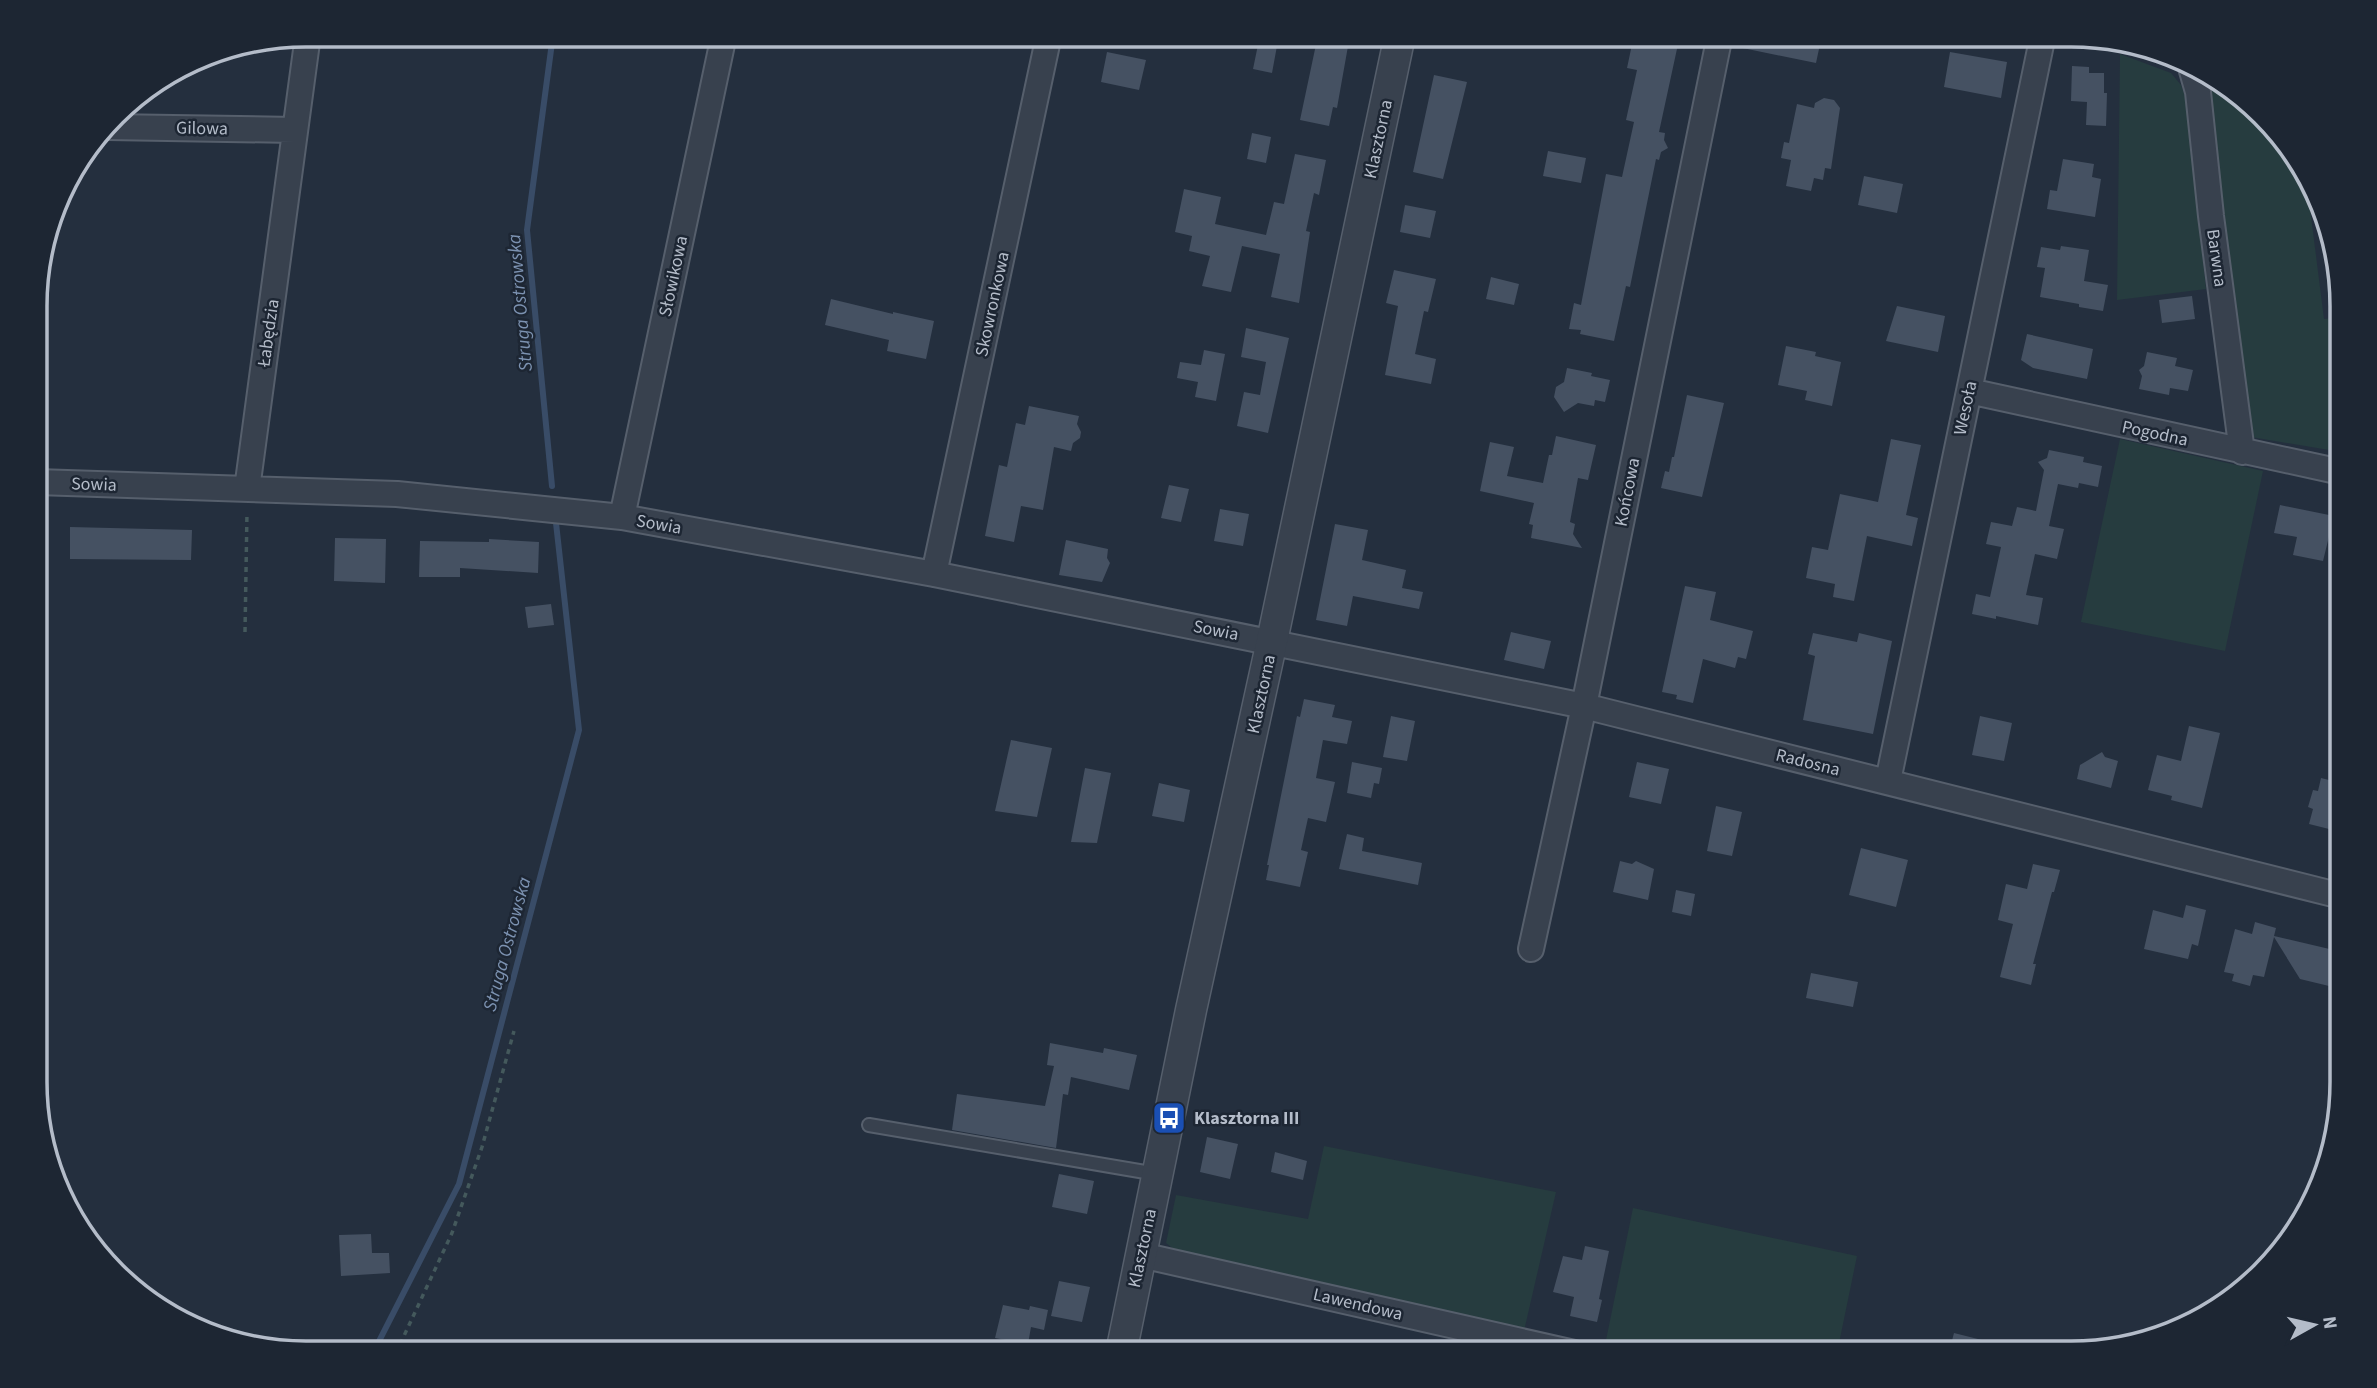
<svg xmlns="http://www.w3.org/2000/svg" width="2377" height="1388" font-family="'Source Sans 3',sans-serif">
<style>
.green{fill:#263c3f}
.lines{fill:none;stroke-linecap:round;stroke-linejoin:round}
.stream{stroke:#394c67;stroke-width:6}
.building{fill:#455162}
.service-casing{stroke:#565f6c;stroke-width:16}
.minor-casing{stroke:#565f6c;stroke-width:28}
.tertiary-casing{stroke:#565f6c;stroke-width:33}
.path{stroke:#44595c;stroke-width:3.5;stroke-dasharray:5 5;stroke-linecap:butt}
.service{stroke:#38414e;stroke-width:12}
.minor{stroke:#38414e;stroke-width:24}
.tertiary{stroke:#38414e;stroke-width:30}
.labels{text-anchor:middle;stroke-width:5;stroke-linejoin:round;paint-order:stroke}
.street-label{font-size:18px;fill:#b4bcc9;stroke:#1d2633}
.poi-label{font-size:18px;font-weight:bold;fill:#b4bcc9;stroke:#1d2633;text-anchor:start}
.water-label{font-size:19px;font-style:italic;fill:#7c92b1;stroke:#1d2633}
.rim{fill:none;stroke:#b4bcc9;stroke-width:3.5}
</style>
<rect width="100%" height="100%" fill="#242f3e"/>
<path class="green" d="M 2120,54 L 2171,73 L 2181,85 L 2186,99 L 2206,289 L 2117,300 Z
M 2202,74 L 2214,77 L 2262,114 L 2305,169 L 2324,319 L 2341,317 L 2341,452 L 2251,437 Z
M 2120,439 L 2263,471 L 2225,651 L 2081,622 Z
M 1324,1146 L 1556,1192 L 1524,1331 L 1175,1250 L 1166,1243 L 1176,1195 L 1308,1219 Z
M 1633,1208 L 1857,1256 L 1837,1353 L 1617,1353 L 1604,1350 Z"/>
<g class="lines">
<path class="stream" d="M 552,486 L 527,230 L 553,35
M 373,1353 L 459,1184 L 579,730 L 556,523"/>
</g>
<path class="building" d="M 1260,35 L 1279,35 L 1272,73 L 1253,69 Z
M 1318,35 L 1350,35 L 1337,108 L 1333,107 L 1329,126 L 1300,120 Z
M 1634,35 L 1680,35 L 1659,132 L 1665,133 L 1664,140 L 1668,148 L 1661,152 L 1659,160 L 1656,159 L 1630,287 L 1626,286 L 1614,341 L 1580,334 L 1581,330 L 1569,329 L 1574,303 L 1581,305 L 1606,174 L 1622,177 L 1634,122 L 1626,120 L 1637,70 L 1627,68 Z
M 1734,35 L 1822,35 L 1816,63 L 1733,46 Z
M 1107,52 L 1146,60 L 1139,90 L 1101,82 Z
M 1950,52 L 2007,62 L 2001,98 L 1944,87 Z
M 2072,66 L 2089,67 L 2089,73 L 2104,73 L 2104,93 L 2107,93 L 2106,126 L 2086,125 L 2087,102 L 2071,101 Z
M 1434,75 L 1467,82 L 1443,179 L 1413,172 Z
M 1824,98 L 1834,100 L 1840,108 L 1831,169 L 1825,168 L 1823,180 L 1814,178 L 1811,191 L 1786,186 L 1791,160 L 1781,158 L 1784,142 L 1789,143 L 1797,104 L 1814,108 L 1815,103 Z
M 1252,133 L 1271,137 L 1266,163 L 1247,159 Z
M 1548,151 L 1586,158 L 1581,183 L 1543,176 Z
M 1295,154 L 1326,160 L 1319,195 L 1314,193 L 1306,231 L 1310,232 L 1299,303 L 1271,297 L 1280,254 L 1242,246 L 1231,292 L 1202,286 L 1210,256 L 1189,251 L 1192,236 L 1175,232 L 1184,189 L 1221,197 L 1215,224 L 1266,235 L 1274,202 L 1284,204 Z
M 2063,159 L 2094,164 L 2092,177 L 2101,179 L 2095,217 L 2047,209 L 2050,190 L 2057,191 Z
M 1864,176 L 1903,184 L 1897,213 L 1858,205 Z
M 1405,205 L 1436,211 L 1430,238 L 1400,232 Z
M 2061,246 L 2089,250 L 2084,281 L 2108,285 L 2103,311 L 2079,307 L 2079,304 L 2040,297 L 2045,268 L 2037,267 L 2041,247 L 2060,250 Z
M 1394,270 L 1436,279 L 1428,312 L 1424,311 L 1415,354 L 1436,359 L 1431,384 L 1385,375 L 1398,306 L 1386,303 Z
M 1491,277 L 1519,284 L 1514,305 L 1486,299 Z
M 2192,296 L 2195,319 L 2162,323 L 2159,300 Z
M 831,299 L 893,314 L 893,312 L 934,321 L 926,359 L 887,351 L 889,340 L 825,325 Z
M 1897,306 L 1945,316 L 1938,352 L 1886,341 Z
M 1246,328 L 1289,338 L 1268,433 L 1237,426 L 1244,392 L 1260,395 L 1266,362 L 1241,357 Z
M 2027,334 L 2093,349 L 2087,379 L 2033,368 L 2021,360 Z
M 1786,346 L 1816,352 L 1815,356 L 1841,362 L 1832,406 L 1805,400 L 1807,391 L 1778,385 Z
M 1204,350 L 1225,354 L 1216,401 L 1195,397 L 1198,382 L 1177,378 L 1180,362 L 1201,365 Z
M 2147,352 L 2177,358 L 2175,366 L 2193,370 L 2188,391 L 2170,388 L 2169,395 L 2139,389 L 2142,376 L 2139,370 L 2144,366 Z
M 1567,368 L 1592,373 L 1591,376 L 1610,380 L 1605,402 L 1595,400 L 1594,406 L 1578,403 L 1564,412 L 1554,397 L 1556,387 L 1564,382 Z
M 1687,395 L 1724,403 L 1702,497 L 1661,488 L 1665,471 L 1669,472 L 1672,457 L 1674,457 Z
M 1029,406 L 1079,416 L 1077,424 L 1081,432 L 1080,438 L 1073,443 L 1071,451 L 1054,447 L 1043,510 L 1021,506 L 1014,542 L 985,536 L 999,465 L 1007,467 L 1016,423 L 1025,425 Z
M 1556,436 L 1596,445 L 1588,480 L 1578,478 L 1570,522 L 1575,524 L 1573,534 L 1582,548 L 1531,538 L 1533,525 L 1529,524 L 1534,503 L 1480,491 L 1490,442 L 1514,447 L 1507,476 L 1543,483 L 1549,455 L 1552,455 Z
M 1891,439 L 1921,445 L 1906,515 L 1918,518 L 1912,546 L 1867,536 L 1854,601 L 1833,597 L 1835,584 L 1806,578 L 1812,547 L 1828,550 L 1840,494 L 1878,502 Z
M 2049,450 L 2084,457 L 2083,462 L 2102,466 L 2098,487 L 2079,483 L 2078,488 L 2058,484 L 2049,526 L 2064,529 L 2057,559 L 2035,554 L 2026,595 L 2043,598 L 2038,625 L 1996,616 L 1996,619 L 1972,614 L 1976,594 L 1990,597 L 2001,547 L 1986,544 L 1991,522 L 2012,526 L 2017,507 L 2036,511 L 2044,470 L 2038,462 L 2047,458 Z
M 1169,485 L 1189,489 L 1181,522 L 1161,518 Z
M 2280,505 L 2334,516 L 2323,561 L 2293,555 L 2297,537 L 2274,533 Z
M 1220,509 L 1249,514 L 1243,546 L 1214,541 Z
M 1335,524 L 1368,530 L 1362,560 L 1406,570 L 1402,588 L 1423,592 L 1419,609 L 1353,596 L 1347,626 L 1316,620 Z
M 70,527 L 192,530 L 191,560 L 70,559 Z
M 335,538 L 386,539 L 385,583 L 334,581 Z
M 489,539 L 539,542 L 538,573 L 460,568 L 460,577 L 419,577 L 420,541 L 489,542 Z
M 1066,540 L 1108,549 L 1107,558 L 1110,563 L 1102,582 L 1059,575 Z
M 1685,586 L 1716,592 L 1710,620 L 1753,631 L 1746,659 L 1738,657 L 1735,668 L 1703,659 L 1693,703 L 1676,699 L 1677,695 L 1662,692 Z
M 551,604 L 554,625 L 528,628 L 525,607 Z
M 1511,632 L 1551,641 L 1544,669 L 1504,660 Z
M 1813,633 L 1857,642 L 1859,633 L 1892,641 L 1873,734 L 1803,720 L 1815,656 L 1808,654 Z
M 1304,699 L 1335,705 L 1332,717 L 1352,721 L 1347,744 L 1323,740 L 1316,778 L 1335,782 L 1326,822 L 1308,818 L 1301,850 L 1308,852 L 1300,887 L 1266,880 L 1269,865 L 1267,865 L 1297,716 L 1300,717 Z
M 1391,716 L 1415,721 L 1407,761 L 1383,757 Z
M 1980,716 L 2012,723 L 2004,761 L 1972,755 Z
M 2189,726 L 2220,733 L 2202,808 L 2171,800 L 2172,796 L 2148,790 L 2157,755 L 2181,761 Z
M 1011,740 L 1052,748 L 1037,817 L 995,811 Z
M 2102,752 L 2105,757 L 2118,761 L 2111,788 L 2077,779 L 2080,765 Z
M 1352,762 L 1382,768 L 1379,784 L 1374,783 L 1371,798 L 1347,793 Z
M 1637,762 L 1669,769 L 1661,804 L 1629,797 Z
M 1085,768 L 1111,773 L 1097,843 L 1071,842 Z
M 2321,778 L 2341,783 L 2341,832 L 2309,824 L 2313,809 L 2308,807 L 2313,790 L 2318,791 Z
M 1159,783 L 1190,790 L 1184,822 L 1152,816 Z
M 1716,806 L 1742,812 L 1732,856 L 1707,851 Z
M 1347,834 L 1364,838 L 1362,851 L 1422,863 L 1418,885 L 1339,869 Z
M 1861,848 L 1908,860 L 1896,907 L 1849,895 Z
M 1620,861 L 1632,864 L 1636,861 L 1654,869 L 1648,900 L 1613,892 Z
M 2033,864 L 2060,870 L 2054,892 L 2052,892 L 2033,964 L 2036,964 L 2031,985 L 2000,977 L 2013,924 L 1998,920 L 2006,884 L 2027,889 Z
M 1676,890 L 1695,894 L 1691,916 L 1672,912 Z
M 2186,905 L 2206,910 L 2198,946 L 2192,944 L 2188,959 L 2144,949 L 2153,910 L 2183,918 Z
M 2255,922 L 2276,928 L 2274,936 L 2338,951 L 2329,986 L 2300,979 L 2274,937 L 2264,977 L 2253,975 L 2250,986 L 2232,981 L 2234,974 L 2224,972 L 2235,929 L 2252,934 Z
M 1811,973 L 1858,982 L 1853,1007 L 1806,998 Z
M 1050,1043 L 1103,1053 L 1104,1048 L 1137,1055 L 1129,1090 L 1071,1077 L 1068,1095 L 1063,1094 L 1056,1148 L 952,1130 L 957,1094 L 1045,1106 L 1054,1066 L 1047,1065 Z
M 1207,1137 L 1238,1144 L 1230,1179 L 1200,1172 Z
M 1275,1152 L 1307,1161 L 1303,1180 L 1271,1172 Z
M 1059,1174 L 1094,1181 L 1087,1214 L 1052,1207 Z
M 371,1234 L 372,1253 L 389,1253 L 390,1273 L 341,1276 L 339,1235 Z
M 1585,1246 L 1609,1251 L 1599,1299 L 1602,1300 L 1597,1322 L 1570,1316 L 1574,1297 L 1553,1292 L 1563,1256 L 1582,1260 Z
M 1059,1281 L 1090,1287 L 1082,1322 L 1051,1316 Z
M 1003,1305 L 1029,1310 L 1030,1306 L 1048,1310 L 1044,1330 L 1031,1327 L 1028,1344 L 995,1338 Z
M 1954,1333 L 2006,1346 L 2006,1352 L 1949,1352 Z"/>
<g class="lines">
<defs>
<path id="service" d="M 869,1125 L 1157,1174"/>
<path id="minor" d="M 2190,64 L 2198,92 L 2211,216 L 2242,452
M 108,127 L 295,130
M 1969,391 L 2341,472
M 37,482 L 397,494 L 622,517 L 934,574 L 1584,706 L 2341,896
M 247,489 L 308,35
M 622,517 L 724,35
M 934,574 L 1049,35
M 1888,781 L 2043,35
M 1531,949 L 1584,706 L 1720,35
M 1141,1255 L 1574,1353"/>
<path id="tertiary" d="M 1121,1353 L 1191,1010 L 1272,641 L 1400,35"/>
</defs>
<use href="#service" class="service-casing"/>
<use href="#minor" class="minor-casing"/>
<use href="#tertiary" class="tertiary-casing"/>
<path class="path" d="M 245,632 L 247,512
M 396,1353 L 452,1233 L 482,1147 L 514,1031"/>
<use href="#service" class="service"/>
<use href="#minor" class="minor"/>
<use href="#tertiary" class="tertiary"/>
</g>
<defs>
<symbol id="bus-square" viewBox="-11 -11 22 22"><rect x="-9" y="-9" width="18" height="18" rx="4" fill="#1a4fb4" stroke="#1d2633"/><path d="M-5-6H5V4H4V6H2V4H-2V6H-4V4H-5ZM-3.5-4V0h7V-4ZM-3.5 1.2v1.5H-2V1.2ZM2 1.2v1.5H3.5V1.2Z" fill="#fff"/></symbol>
</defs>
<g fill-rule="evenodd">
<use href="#bus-square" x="1150" y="1099" width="38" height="38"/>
</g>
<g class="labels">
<g class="street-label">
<text transform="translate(202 128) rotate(1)" y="6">Gilowa</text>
<text transform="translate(1378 139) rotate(-78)" y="6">Klasztorna</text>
<text transform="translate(2217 258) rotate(82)" y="6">Barwna</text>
<text transform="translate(673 276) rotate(-78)" y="6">Słowikowa</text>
<text transform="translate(992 304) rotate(-78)" y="6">Skowronkowa</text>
<text transform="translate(268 333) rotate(-82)" y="6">Łabędzia</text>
<text transform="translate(1965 408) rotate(-78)" y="6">Wesoła</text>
<text transform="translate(2155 433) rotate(12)" y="6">Pogodna</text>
<text transform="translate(94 484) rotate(2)" y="6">Sowia</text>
<text transform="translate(1627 492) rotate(-79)" y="6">Końcowa</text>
<text transform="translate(659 524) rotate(10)" y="6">Sowia</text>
<text transform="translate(1216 630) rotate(11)" y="6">Sowia</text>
<text transform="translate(1261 694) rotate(-78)" y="6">Klasztorna</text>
<text transform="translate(1808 762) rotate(14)" y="6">Radosna</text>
<text transform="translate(1142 1248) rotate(-78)" y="6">Klasztorna</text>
<text transform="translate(1358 1304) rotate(13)" y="6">Lawendowa</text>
</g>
<g class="poi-label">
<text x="1194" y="1124">Klasztorna III</text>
</g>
<g class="water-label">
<text transform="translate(519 303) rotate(-95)" y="7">Struga Ostrowska</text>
<text transform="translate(506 944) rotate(-75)" y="7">Struga Ostrowska</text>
</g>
</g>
<path d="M0 0H2377V1388H0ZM306 47H2071A259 259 0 0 1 2330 306V1082A259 259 0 0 1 2071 1341H306A259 259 0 0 1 47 1082V306A259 259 0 0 1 306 47Z" fill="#1d2633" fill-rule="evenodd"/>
<path class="rim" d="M306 47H2071A259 259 0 0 1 2330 306V1082A259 259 0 0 1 2071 1341H306A259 259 0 0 1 47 1082V306A259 259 0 0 1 306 47Z"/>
<g transform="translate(2314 1325) rotate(82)" stroke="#1d2633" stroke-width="5" paint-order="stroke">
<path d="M0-5L12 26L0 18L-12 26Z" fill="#b4bcc9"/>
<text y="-10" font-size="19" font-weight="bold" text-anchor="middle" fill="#b4bcc9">N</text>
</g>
</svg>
